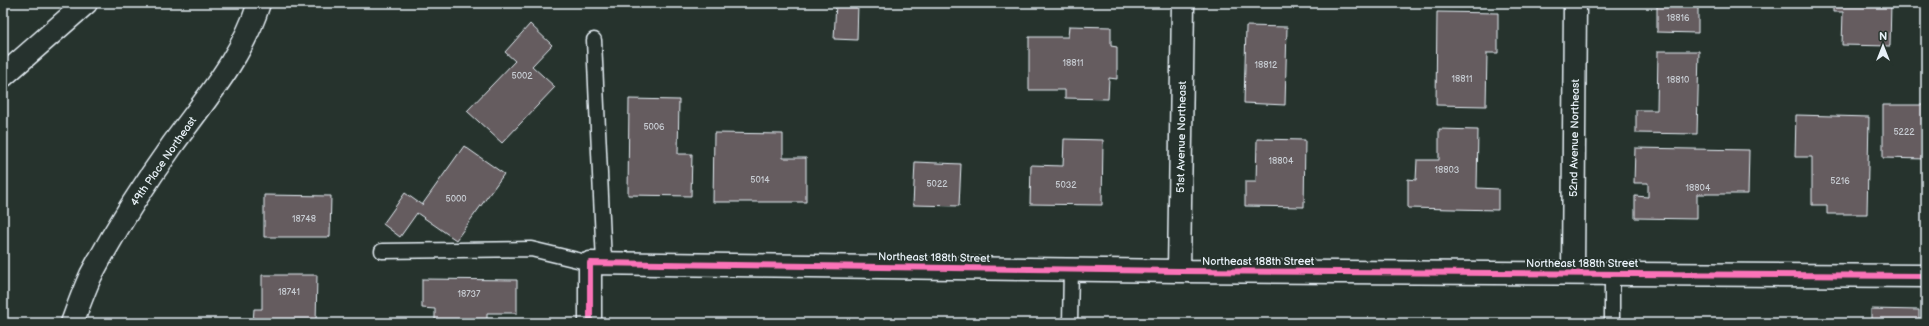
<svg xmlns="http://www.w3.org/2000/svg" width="1929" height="326" font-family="'Balsamiq Sans',sans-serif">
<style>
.building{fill:#655b5e;stroke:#e8f1f8}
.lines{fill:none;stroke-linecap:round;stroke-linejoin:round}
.service-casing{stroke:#e8f1f8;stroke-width:17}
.minor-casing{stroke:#e8f1f8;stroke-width:25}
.tertiary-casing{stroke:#e8f1f8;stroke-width:25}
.service{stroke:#26332d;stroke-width:14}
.minor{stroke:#26332d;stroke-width:22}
.tertiary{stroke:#26332d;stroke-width:22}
.cycleway-casing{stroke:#26332d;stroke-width:8}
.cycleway{stroke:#fb73b8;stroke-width:6}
.labels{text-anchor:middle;stroke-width:4;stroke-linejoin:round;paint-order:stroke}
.number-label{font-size:9px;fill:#c7ccd2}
.street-label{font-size:11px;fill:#e8f1f8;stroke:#26332d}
</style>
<rect width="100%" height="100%" fill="#26332d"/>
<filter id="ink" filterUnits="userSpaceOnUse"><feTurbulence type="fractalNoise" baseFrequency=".025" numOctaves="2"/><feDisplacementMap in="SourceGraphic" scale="8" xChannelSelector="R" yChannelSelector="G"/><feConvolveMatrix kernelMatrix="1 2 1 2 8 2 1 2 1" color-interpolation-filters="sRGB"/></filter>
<g filter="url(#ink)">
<path class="building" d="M 836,3 L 858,3 L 857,40 L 834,39 Z
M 1657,3 L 1698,3 L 1698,33 L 1657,32 Z
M 1833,3 L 1891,3 L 1890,46 L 1842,45 L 1843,12 L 1833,12 Z
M 1437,12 L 1498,13 L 1498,53 L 1487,53 L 1486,106 L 1436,105 Z
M 530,24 L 552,45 L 532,66 L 555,87 L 502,143 L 467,111 L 515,61 L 505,52 Z
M 1069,26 L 1111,27 L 1111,46 L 1117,47 L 1117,79 L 1109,78 L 1108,99 L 1065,98 L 1065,90 L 1029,90 L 1029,37 L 1068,37 Z
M 1246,26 L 1287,27 L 1285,105 L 1244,103 Z
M 1658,51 L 1699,51 L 1697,134 L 1636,133 L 1636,110 L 1657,110 Z
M 629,99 L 679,100 L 678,154 L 692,154 L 691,196 L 628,195 Z
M 1883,105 L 1926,105 L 1926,159 L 1883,158 Z
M 1796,115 L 1869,117 L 1867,214 L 1827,214 L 1827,205 L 1812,205 L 1812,157 L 1795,157 Z
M 1439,129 L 1478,130 L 1477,188 L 1498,189 L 1498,210 L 1408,208 L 1408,179 L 1416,180 L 1417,160 L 1439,160 Z
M 714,133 L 783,134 L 783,158 L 806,158 L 806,202 L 713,202 Z
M 1064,139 L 1103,140 L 1102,205 L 1030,204 L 1031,165 L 1063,166 Z
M 1257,139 L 1305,140 L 1304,207 L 1245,206 L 1245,182 L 1256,182 Z
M 464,146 L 504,174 L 456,240 L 417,213 L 400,237 L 383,224 L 405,193 L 422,205 Z
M 1635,148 L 1749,150 L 1748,194 L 1697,194 L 1697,219 L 1635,218 L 1635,196 L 1648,197 L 1648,183 L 1634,183 Z
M 915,162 L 961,164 L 959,206 L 913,205 Z
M 264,195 L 331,196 L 330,237 L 264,237 Z
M 262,275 L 317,275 L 316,323 L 253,323 L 254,309 L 262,309 Z
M 422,279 L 517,280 L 517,313 L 487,313 L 487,323 L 435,323 L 435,309 L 422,308 Z
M 1871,309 L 1919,310 L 1919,323 L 1871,323 Z"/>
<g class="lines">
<defs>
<path id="service" d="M 594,40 L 604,263
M 382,251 L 531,249 L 590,263
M 1070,323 L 1071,269
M 1612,323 L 1612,273"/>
<path id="minor" d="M 3,76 L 86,3
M 1179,271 L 1183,3
M 1573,273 L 1575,3
M 590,323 L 590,263 L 1179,271 L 1926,276"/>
<path id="tertiary" d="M 72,323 C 78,307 84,290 91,275 C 115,230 143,186 173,144 C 205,100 243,56 259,3"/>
</defs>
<use href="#service" class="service-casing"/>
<use href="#minor" class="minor-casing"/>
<use href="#tertiary" class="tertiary-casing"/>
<use href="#service" class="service"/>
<use href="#minor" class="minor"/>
<use href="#tertiary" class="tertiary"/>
<defs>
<path id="cycleway" d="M 590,323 L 590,263 L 1179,271 L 1926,276"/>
</defs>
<use href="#cycleway" class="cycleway-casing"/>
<use href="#cycleway" class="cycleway"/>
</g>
</g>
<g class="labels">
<g class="number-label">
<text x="1678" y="21">18816</text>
<text x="1073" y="66">18811</text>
<text x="1266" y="68">18812</text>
<text x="522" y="79">5002</text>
<text x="1462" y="82">18811</text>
<text x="1678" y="83">18810</text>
<text x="654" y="130">5006</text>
<text x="1904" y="135">5222</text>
<text x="1281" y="164">18804</text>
<text x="1447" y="173">18803</text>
<text x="760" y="183">5014</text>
<text x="1840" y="184">5216</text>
<text x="937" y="187">5022</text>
<text x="1066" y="188">5032</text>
<text x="1698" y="191">18804</text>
<text x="456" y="202">5000</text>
<text x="304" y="222">18748</text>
<text x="289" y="295">18741</text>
<text x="469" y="297">18737</text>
</g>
<g class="street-label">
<text transform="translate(1181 137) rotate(-89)" y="4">51st Avenue Northeast</text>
<text transform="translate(1574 138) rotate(-89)" y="4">52nd Avenue Northeast</text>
<text transform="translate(163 161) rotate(-55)" y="4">49th Place Northeast</text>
<text transform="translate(934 257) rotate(1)" y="4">Northeast 188th Street</text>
<text x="1258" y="265">Northeast 188th Street</text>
<text x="1582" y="267">Northeast 188th Street</text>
</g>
</g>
<rect width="1929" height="326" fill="none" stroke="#26332d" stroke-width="16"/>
<rect x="8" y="8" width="1913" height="310" fill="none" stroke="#e8f1f8" stroke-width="1.5" filter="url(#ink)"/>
<g transform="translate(1883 46)" stroke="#26332d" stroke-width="3" paint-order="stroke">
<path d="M0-3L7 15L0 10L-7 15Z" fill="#e8f1f8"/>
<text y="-6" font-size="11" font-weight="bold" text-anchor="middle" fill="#e8f1f8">N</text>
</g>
</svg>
